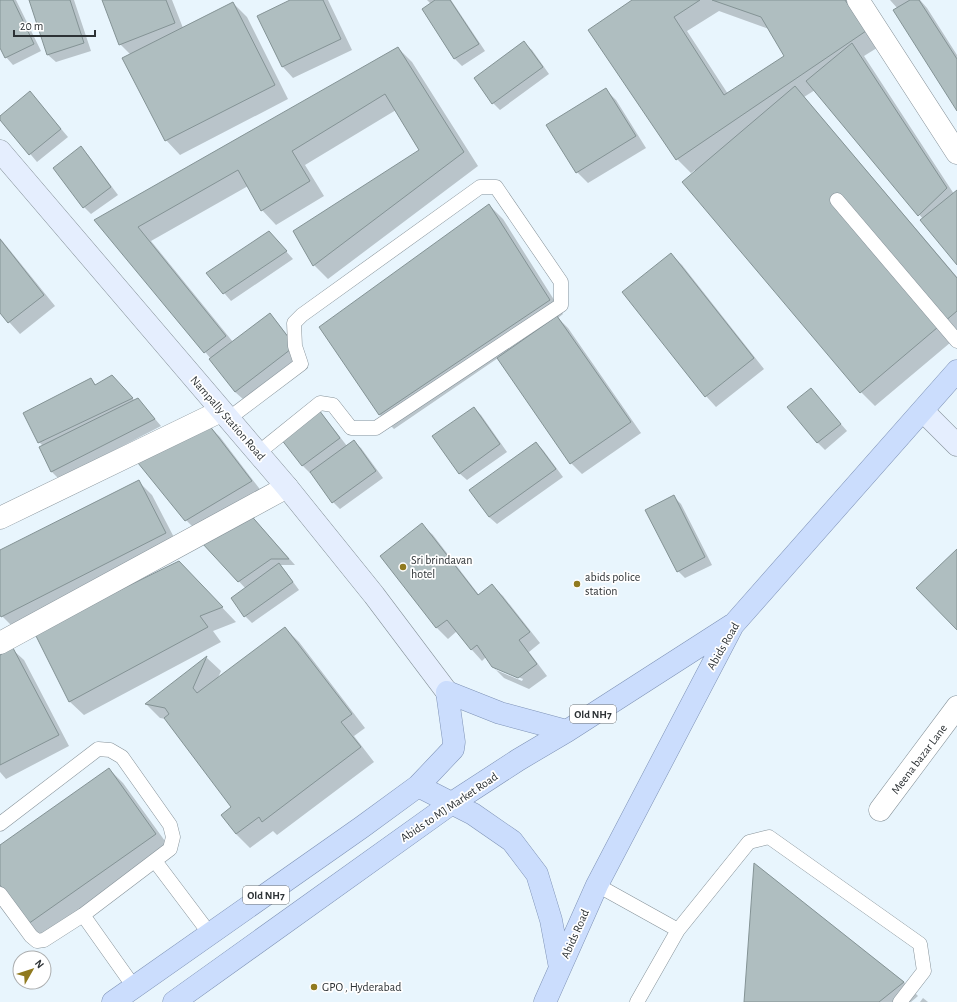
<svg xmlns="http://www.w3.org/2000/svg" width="957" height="1002" font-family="'Alegreya Sans',sans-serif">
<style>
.shadow{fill:#0003;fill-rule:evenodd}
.building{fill:#afbec0;stroke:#849395}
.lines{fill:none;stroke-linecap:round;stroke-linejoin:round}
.lane-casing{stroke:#869299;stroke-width:15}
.street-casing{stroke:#869299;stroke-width:23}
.secondary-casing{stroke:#869299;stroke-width:23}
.primary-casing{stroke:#7e92b6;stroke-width:23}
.lane{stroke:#fff;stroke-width:14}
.street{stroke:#fff;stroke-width:22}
.secondary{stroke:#e5eefe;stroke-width:22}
.primary{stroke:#cbddfd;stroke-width:22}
.poi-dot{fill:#907a1f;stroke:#fff;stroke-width:1.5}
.labels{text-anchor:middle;stroke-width:3.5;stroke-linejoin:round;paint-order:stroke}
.shield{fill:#fff;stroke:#6c7072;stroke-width:1}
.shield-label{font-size:11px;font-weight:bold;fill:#2d3235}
.street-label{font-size:12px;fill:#2d3235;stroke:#fff}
.poi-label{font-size:12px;fill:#2d3235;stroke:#fff;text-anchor:start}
</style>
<rect width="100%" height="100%" fill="#e8f5fd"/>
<path class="shadow" d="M 0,0 L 16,0 L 41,51 L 13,65 L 6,57 L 0,45 Z
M 30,0 L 74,0 L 91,51 L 56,62 L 48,55 Z
M 103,0 L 172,0 L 183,28 L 233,3 L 247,17 L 288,99 L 180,155 L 166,140 L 131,55 L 120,44 Z
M 292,0 L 328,0 L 352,50 L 293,78 L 283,67 L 258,16 Z
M 427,0 L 451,0 L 485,51 L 462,66 L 455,59 L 423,9 L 431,4 Z
M 634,0 L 849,0 L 880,46 L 864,56 L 954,194 L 957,191 L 957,264 L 923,219 L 815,90 L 804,97 L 957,277 L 957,337 L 875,406 L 861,392 L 683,182 L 696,172 L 695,170 L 691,173 L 677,159 ZM 719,11 L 769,29 L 785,56 L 728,94 L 687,31 Z
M 890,0 L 920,0 L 927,8 L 957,55 L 957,109 L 898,9 Z
M 524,43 L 532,50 L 549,74 L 500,110 L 493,103 Z
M 398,48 L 412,62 L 478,166 L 328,279 L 314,265 L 295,232 L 421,151 L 396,110 L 305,165 L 324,196 L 276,225 L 262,210 L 248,186 L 151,241 L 233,342 L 270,314 L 277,322 L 302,354 L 243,399 L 235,392 L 211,359 L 96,220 Z
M 605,89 L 616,100 L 646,148 L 588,183 L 577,172 Z
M 30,92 L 68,137 L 37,162 L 0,118 Z
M 81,148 L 88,155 L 118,195 L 91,214 L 84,207 Z
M 489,205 L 503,219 L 563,314 L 558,318 L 568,328 L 641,433 L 582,474 L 571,463 L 498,358 L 394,429 L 379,414 Z
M 0,238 L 55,306 L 20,334 L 0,312 Z
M 276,240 L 293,259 L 231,301 L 207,273 Z
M 671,254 L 682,265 L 764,369 L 716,407 L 706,396 Z
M 112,376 L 135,401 L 145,407 L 161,426 L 59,479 L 52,472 L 40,447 L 43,446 L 39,442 L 91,379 L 96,385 Z
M 811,389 L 847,431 L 825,450 L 817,442 Z
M 474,408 L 481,415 L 507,452 L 467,480 L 459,473 Z
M 319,411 L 326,419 L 347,446 L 353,441 L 361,448 L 383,478 L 340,509 L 333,502 L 311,472 L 310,473 L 303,466 L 282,439 Z
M 209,426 L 220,437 L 262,492 L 197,531 L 186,520 L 139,463 Z
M 536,443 L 543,450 L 563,477 L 497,524 L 489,517 Z
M 138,481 L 152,495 L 179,547 L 16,630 L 2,616 L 0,613 L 0,551 Z
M 673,496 L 681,504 L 712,565 L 685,578 L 678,571 Z
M 256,521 L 295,565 L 280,565 L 286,572 L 299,590 L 252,623 L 245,616 L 246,589 L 203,543 Z
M 422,525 L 433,535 L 479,595 L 492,585 L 503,596 L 540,643 L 529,652 L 547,676 L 529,689 L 504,678 L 496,670 L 522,681 L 523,679 L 496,668 L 496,670 L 486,657 L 482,661 L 472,650 L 457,631 L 448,639 L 437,628 L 382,556 Z
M 193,577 L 236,622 L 213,631 L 221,642 L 84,715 L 69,701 Z
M 285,628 L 299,642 L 365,728 L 354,736 L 374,762 L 277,835 L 273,831 L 250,848 L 236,834 L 232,807 L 166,719 L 160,718 L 146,704 L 207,658 L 221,671 L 217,680 Z
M 13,650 L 24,660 L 69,746 L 6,779 L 0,772 L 0,656 Z
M 109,769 L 123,783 L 170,848 L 43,938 L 29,924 L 0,883 L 0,846 Z
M 755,865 L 904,982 L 918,996 L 911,1002 L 745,1002 Z
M 923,998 L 928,1002 L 920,1002 Z"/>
<path class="building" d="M 0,0 L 13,0 L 34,44 L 5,58 L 0,48 Z
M 29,0 L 70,0 L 84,43 L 47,55 Z
M 102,0 L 166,0 L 175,23 L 119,45 Z
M 290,0 L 323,0 L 341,39 L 282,67 L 257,16 Z
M 435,0 L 450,0 L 479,44 L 454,59 L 422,9 Z
M 632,0 L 700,0 L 674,17 L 724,95 L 784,56 L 761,17 L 712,0 L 845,0 L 866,31 L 676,160 L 588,30 Z
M 910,0 L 919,0 L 957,59 L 957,111 L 893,10 Z
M 233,2 L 275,85 L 165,141 L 122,58 Z
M 524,41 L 543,67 L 492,104 L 474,78 Z
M 852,43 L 947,188 L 918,216 L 806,81 Z
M 398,47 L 464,152 L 313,266 L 293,231 L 419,150 L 385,94 L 292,151 L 310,181 L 261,211 L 238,170 L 138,227 L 226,336 L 204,353 L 94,220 Z
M 795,86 L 957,278 L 957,311 L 860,393 L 682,182 Z
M 606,88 L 636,136 L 576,173 L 546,125 Z
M 30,91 L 61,129 L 29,155 L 0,120 L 0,116 Z
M 81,146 L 111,187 L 83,208 L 53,168 Z
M 957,190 L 957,265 L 920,220 Z
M 489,204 L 550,300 L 379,415 L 319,327 Z
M 269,231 L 287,251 L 223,294 L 206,273 Z
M 0,239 L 44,295 L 8,323 L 0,313 Z
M 671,253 L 754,358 L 705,397 L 622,292 Z
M 270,313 L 295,346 L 235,392 L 209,359 Z
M 557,316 L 631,422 L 570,464 L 497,358 Z
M 112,375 L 133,398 L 38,443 L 23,413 L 91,378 L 95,385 Z
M 811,388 L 841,424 L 817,443 L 787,407 Z
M 138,398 L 155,419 L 51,472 L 39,447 Z
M 474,407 L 500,444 L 459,474 L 432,436 Z
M 319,410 L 340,438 L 302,466 L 281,439 Z
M 209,425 L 252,481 L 185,521 L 138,463 Z
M 354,440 L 376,471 L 332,503 L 310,472 Z
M 536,442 L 556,469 L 489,517 L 469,490 Z
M 139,480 L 166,533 L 1,617 L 0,615 L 0,550 Z
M 674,495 L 705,557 L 677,572 L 645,510 Z
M 248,512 L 289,559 L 271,559 L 238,582 L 202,543 Z
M 422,523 L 478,595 L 492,584 L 530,632 L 519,640 L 537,664 L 518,678 L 492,667 L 477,645 L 471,650 L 447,620 L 436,628 L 380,556 Z
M 957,549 L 957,630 L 916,588 Z
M 179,561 L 223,607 L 200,616 L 208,627 L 69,702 L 34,632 Z
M 279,563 L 293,582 L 244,617 L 231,598 Z
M 285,627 L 352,714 L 341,722 L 361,747 L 262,822 L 259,817 L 236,834 L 221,815 L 231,807 L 164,718 L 169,714 L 165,708 L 145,704 L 207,656 L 193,688 L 197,693 Z
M 13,648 L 59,735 L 0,765 L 0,655 Z
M 109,768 L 156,834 L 28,924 L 0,885 L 0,845 Z
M 754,863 L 904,982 L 879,1002 L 744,1002 Z"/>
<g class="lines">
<defs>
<path id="lane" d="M 837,200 L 957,341
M 228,419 L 301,364 L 295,346 L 294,323 L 302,315 L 480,187 L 496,187 L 561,282 L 561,305 L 376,428 L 351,428 L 333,405 L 320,403 L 258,453
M 0,824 L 98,749 L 110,750 L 122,757 L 170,825 L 173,837 L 170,849 L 83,915 L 44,940 L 37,941 L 31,936 L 0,894
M 155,861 L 210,934
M 597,885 L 678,930 L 637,1002
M 83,915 L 134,987
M 678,930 L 749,842 L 769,837 L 920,944 L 924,971 L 900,1002"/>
<path id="street" d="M 858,0 L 957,153
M 0,518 L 221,411
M 0,643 L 287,487
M 880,810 L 957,707"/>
<path id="secondary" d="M 0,151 L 287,487 L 374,595 L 447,692
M 923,411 L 957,445"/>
<path id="primary" d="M 418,786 L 473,814 L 512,841 L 537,874 L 551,920 L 560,968
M 113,1002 L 362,827 L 418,786 L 453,749 L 454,742 L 447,692 L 500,713 L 567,731
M 174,1002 L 452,803 L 518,760 L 567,731 L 732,625
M 545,1002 L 597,885 L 733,625 L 957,371"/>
</defs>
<use href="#lane" class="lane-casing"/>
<use href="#street" class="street-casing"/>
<use href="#secondary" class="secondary-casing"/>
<use href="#primary" class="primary-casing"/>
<use href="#lane" class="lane"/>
<use href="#street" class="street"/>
<use href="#secondary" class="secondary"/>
<use href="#primary" class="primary"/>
</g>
<g class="poi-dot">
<circle cx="403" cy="567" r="4"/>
<circle cx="577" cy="584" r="4"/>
<circle cx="314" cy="987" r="4"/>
</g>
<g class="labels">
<g class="shield">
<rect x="570" y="705" width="46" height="18" rx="3"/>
<rect x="243" y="886" width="46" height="18" rx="3"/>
</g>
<g class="shield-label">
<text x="593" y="718">Old NH7</text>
<text x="266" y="899">Old NH7</text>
</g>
<g class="street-label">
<text transform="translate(228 418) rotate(49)" y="4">Nampally Station Road</text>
<text transform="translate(723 646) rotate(-60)" y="4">Abids Road</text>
<text transform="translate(919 759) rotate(-53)" y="4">Meena bazar Lane</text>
<text transform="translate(449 807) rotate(-34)" y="4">Abids to MJ Market Road</text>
<text transform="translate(575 934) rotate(-66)" y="4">Abids Road</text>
</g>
<g class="poi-label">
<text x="411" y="564">Sri brindavan<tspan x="411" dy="14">hotel</tspan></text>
<text x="585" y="581">abids police<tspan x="585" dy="14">station</tspan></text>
<text x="322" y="991">GPO , Hyderabad</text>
</g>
</g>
<g transform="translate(32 970) rotate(51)"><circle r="19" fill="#ffffff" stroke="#abadae"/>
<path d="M0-3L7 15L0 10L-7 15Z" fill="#907a1f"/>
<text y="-6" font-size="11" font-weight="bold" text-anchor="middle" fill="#2d3235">N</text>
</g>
<path d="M14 30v6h81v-6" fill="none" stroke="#2d3235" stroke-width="2"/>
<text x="20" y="30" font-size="12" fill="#2d3235" stroke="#ffffff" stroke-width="3" paint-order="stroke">20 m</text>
</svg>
